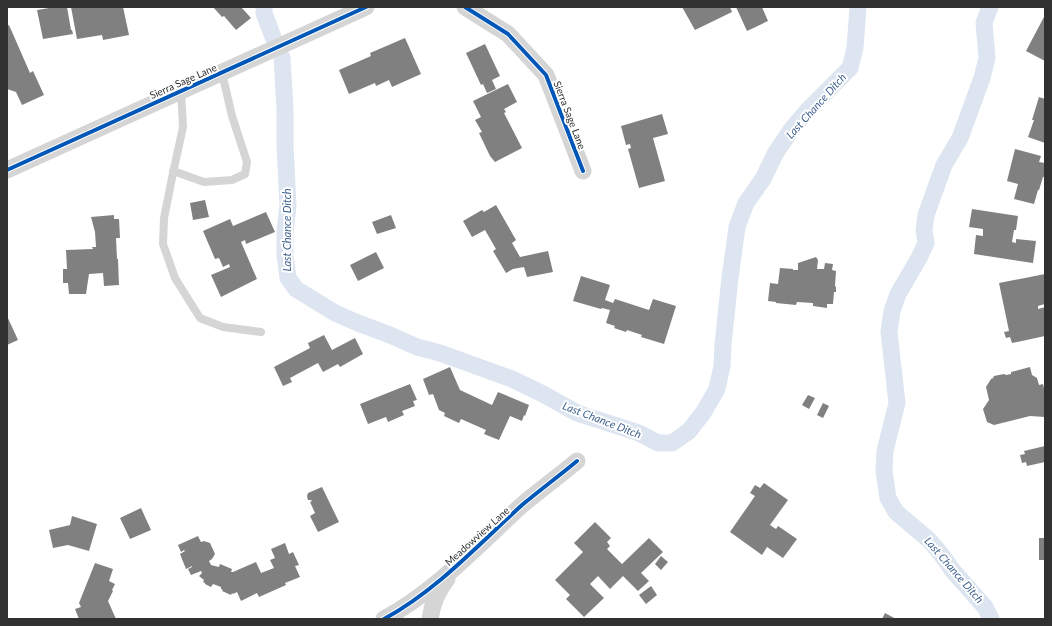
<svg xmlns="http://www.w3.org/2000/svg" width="1052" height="626" font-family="Lato,sans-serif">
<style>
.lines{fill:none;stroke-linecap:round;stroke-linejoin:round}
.canal{stroke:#dde5f1;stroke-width:17}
.building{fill:#808080}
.lane{stroke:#d5d5d5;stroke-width:8}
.street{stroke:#d5d5d5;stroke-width:17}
.cycleway-casing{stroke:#fff;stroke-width:6}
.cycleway{stroke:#0057b8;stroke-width:4}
.labels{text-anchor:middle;stroke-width:4;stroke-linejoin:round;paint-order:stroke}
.street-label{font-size:10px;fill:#313131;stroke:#fff}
.water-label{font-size:11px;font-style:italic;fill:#426390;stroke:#fff}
</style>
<rect width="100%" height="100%" fill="#fff"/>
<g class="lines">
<path class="canal" d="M 264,7 L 264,13 L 273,37
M 990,7 L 984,23 L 987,58 L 982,78 L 960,138 L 944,165 L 926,215 L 924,230 L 926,243 L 919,258 L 898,294 L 892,311 L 889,332 L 897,403 L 885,451 L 884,471 L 888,498 L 896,512 L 929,540 L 941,554 L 953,571 L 985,607 L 991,619
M 282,57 L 285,110 L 285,145 L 288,206 L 285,231 L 285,255 L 288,278 L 296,289 L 335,313 L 358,323 L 390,335 L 417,347 L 440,353 L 512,379 L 543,394 L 577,413 L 639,433 L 658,443 L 672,443 L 689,431 L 703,413 L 717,389 L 722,366 L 723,344 L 730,278 L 737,227 L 746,203 L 763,179 L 775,154 L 791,130 L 807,111 L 850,68 L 855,48 L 858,7"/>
</g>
<path class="building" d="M 55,7 L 67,7 L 71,30 L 72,30 L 73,34 L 43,39 L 37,10 Z
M 71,7 L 123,7 L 129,35 L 103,40 L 102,35 L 77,39 Z
M 213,7 L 241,7 L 251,18 L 236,30 L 224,16 L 222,17 Z
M 682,7 L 730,7 L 732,12 L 695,30 Z
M 736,7 L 762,7 L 768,21 L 747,31 Z
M 1045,15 L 1045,61 L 1026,51 Z
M 9,25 L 30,73 L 33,71 L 44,95 L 22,105 L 16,92 L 7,89 L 7,26 Z
M 405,38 L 421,74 L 392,87 L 389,80 L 376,86 L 375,83 L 349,94 L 339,70 L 371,56 L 370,53 Z
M 485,44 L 500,76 L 492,80 L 496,89 L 487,93 L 483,84 L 481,85 L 466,53 Z
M 508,84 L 517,102 L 504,109 L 506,112 L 504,113 L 522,148 L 495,162 L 490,156 L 479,133 L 482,132 L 475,120 L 481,117 L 473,101 Z
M 1039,97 L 1045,99 L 1045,143 L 1028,137 L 1034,120 L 1032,120 Z
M 662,114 L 668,134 L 653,138 L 665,181 L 639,188 L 628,149 L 631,148 L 630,144 L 626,145 L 621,126 Z
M 1015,149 L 1041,156 L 1039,162 L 1045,163 L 1045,177 L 1043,177 L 1039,190 L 1038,190 L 1034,204 L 1014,199 L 1018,184 L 1007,181 Z
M 205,200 L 209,217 L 193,220 L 190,203 Z
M 496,205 L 516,240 L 512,243 L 520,257 L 548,251 L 553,272 L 527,277 L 524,267 L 513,269 L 506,273 L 493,251 L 496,249 L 485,230 L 472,237 L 463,221 L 482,210 L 484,212 Z
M 972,209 L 1018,216 L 1016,230 L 1014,230 L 1012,242 L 1016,243 L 1016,239 L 1036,241 L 1033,263 L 974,254 L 976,235 L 983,236 L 983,229 L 969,227 Z
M 266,212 L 275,232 L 246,244 L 245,240 L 241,242 L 257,279 L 221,297 L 211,275 L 230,267 L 229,264 L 223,267 L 219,258 L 215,259 L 203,231 L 230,219 L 233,226 Z
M 114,215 L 114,219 L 119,219 L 120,238 L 116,238 L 117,259 L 118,259 L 119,285 L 104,286 L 103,273 L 89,274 L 86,294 L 69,294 L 68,283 L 63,283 L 63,269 L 67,269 L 66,250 L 93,249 L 92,247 L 96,247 L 95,232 L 91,217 Z
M 391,215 L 396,228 L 377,234 L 372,222 Z
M 376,252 L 384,268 L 358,281 L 350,265 Z
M 816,257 L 818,260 L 817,269 L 824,269 L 825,263 L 833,264 L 832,270 L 836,271 L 835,286 L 836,287 L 836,292 L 834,292 L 833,304 L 827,304 L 827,308 L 813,306 L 813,303 L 797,302 L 796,305 L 776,303 L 776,302 L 768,301 L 770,283 L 778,284 L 780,268 L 793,269 L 793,270 L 798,270 L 798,263 Z
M 1045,274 L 1045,304 L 1038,306 L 1038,309 L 1045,307 L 1045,336 L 1012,343 L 1010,337 L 1006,338 L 1004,332 L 1009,331 L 999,283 Z
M 581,276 L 610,285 L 605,300 L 613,303 L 615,299 L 649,310 L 653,299 L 676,306 L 664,344 L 641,337 L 642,335 L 627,330 L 626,332 L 614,328 L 615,326 L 606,323 L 610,310 L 602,308 L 601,309 L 573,301 Z
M 7,316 L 18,340 L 7,345 Z
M 324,335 L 332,350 L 355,338 L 363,354 L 340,367 L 338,364 L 323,372 L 318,363 L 290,378 L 292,382 L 283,386 L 274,367 L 310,348 L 308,343 Z
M 450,367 L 460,390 L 492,405 L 498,392 L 529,405 L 525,416 L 524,415 L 522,421 L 510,416 L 499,440 L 484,434 L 486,430 L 461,419 L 459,423 L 444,416 L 445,413 L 439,410 L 433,394 L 429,395 L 423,379 Z
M 1030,367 L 1032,375 L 1037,378 L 1039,385 L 1043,384 L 1045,392 L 1045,417 L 1030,416 L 994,425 L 987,422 L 983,409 L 989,400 L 986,387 L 991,379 L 993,378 L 994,376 L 1004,374 L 1006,375 L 1011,374 L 1011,372 Z
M 410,384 L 417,400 L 413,401 L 415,406 L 402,411 L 404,415 L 388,422 L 386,417 L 368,424 L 360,404 Z
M 808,395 L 815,398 L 809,409 L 802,405 Z
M 823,403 L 829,406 L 823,418 L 817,415 Z
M 1045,446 L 1045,462 L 1027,466 L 1026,462 L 1022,463 L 1020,455 L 1025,454 L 1024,451 Z
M 764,483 L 788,500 L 770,525 L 776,529 L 778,526 L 797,539 L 783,558 L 767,547 L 762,555 L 730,532 L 755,496 L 750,493 L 755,485 L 760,488 Z
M 322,487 L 339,522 L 318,532 L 310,516 L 315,513 L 310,502 L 312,501 L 311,500 L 308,500 L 307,496 L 308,493 Z
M 141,508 L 151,530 L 130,539 L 120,518 Z
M 72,516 L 97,524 L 89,551 L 68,545 L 53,548 L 49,530 L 70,525 Z
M 595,522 L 611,538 L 607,542 L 610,546 L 607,549 L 622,564 L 649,538 L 663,552 L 641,573 L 649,581 L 638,591 L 623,576 L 610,589 L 598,576 L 590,584 L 604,598 L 584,617 L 566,599 L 570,595 L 555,580 L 583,552 L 574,543 Z
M 198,536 L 201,542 L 204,541 L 210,543 L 215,554 L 212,559 L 209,561 L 211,565 L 219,567 L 220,564 L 232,569 L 231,572 L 233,572 L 256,562 L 261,573 L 274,568 L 270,560 L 275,558 L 271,549 L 285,543 L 289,554 L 293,552 L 299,565 L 295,566 L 300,577 L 285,583 L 286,585 L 259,597 L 257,593 L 241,601 L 237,592 L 233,594 L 232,593 L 231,595 L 222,591 L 223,590 L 221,589 L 221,587 L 213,584 L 211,587 L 205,584 L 205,583 L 203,582 L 204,580 L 199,576 L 202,573 L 201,571 L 191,575 L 188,569 L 192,567 L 192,566 L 186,569 L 180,554 L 185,551 L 184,550 L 181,552 L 178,545 Z
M 1039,538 L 1045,538 L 1045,560 L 1039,560 Z
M 661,556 L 668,562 L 661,570 L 655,564 Z
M 95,563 L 113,569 L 109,581 L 115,584 L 112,590 L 113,591 L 108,601 L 116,619 L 79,619 L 75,609 L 81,607 L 79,603 Z
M 651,586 L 657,595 L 646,604 L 639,595 Z
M 885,613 L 896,619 L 882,619 Z"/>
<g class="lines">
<path class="lane" d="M 181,91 L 183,127 L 173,173 L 164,218 L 163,244 L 175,278 L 200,318 L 223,327 L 261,332
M 173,171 L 204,182 L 232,180 L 245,174 L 247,162 L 232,116 L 222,73"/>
<path class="street" d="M 465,7 L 508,34 L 546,75 L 583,171
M 7,170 L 366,7
M 384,619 C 437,590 478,545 522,505 C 540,490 559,476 577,461
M 430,619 C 432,605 438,590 447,579"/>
<defs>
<path id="cycleway" d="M 465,7 L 508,34 L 546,75 L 583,171
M 7,170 L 366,7
M 384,619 C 437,590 478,545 522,505 C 540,490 559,476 577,461"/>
</defs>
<use href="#cycleway" class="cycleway-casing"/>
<use href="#cycleway" class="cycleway"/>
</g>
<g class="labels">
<g class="street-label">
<text transform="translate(183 81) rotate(-24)" y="4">Sierra Sage Lane</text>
<text transform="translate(570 115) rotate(69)" y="4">Sierra Sage Lane</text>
<text transform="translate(477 536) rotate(-42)" y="4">Meadowview Lane</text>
</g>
<g class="water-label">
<text transform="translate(816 106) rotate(-48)" y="4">Last Chance Ditch</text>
<text transform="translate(287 230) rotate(-90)" y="4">Last Chance Ditch</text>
<text transform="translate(602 420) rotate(21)" y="4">Last Chance Ditch</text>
<text transform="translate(954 570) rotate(49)" y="4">Last Chance Ditch</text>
</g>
</g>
<rect width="1052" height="626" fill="none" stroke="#313131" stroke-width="16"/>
</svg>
